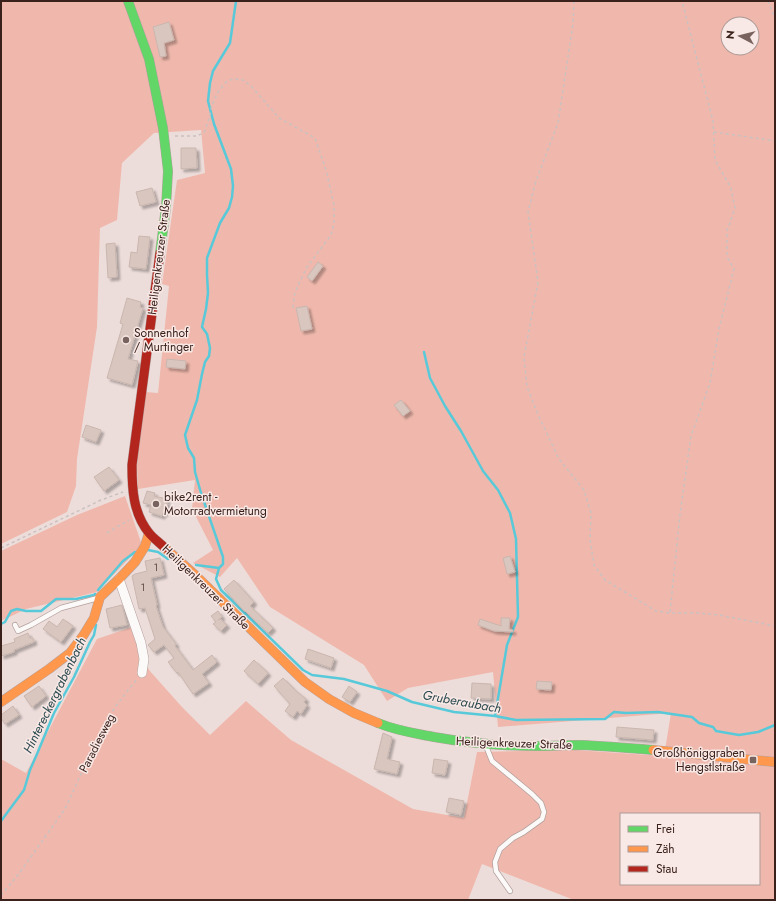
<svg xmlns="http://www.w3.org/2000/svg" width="776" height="901" font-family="Jost,sans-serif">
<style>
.green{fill:#f0b8ac;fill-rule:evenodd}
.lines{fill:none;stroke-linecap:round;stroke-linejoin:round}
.stream{stroke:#58c9d9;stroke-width:2.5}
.building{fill:#d9c6be;stroke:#c9b6af;filter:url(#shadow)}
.lane-casing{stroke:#b4a19e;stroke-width:6}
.street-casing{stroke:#b4a19e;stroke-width:10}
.fast-casing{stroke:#b4a19e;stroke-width:10}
.slow-casing{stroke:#b4a19e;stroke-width:10}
.jam-casing{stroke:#b4a19e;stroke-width:10}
.path{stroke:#c9c1c0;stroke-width:1.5;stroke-dasharray:3 3;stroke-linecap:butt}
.lane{stroke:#fcfaf9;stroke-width:4.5}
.street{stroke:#fcfaf9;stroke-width:9}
.fast{stroke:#63d668;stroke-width:9}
.slow{stroke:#ff974d;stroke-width:9}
.jam{stroke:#b3261e;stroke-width:9}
.poi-dot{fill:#79635e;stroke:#f8e9e6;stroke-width:1.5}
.labels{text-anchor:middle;stroke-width:3;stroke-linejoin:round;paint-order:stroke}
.number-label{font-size:10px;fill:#624a44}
.street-label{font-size:12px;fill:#3b211c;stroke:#f8e9e6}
.poi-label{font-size:12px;fill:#3b211c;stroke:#f8e9e6;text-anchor:start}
.water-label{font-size:13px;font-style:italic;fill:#2c4a50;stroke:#f8e9e6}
</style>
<defs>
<filter id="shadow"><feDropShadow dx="3" dy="3" stdDeviation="1" flood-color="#0004"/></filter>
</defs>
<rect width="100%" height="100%" fill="#edddda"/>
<path class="green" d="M 1,1 L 775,1 L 775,900 L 574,900 L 482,864 L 468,900 L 1,900 L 1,759 L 26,773 L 97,639 L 132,627 L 149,670 L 182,707 L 210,735 L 246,701 L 291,740 L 413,809 L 464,818 L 477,752 L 575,750 L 664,756 L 671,713 L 498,727 L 493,672 L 408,688 L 387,701 L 364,665 L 270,607 L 237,558 L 220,577 L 193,563 L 213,550 L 192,509 L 195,480 L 138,489 L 137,466 L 145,392 L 158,393 L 169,286 L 162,284 L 177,180 L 205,173 L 201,130 L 154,133 L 122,163 L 117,220 L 100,228 L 97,327 L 77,459 L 76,486 L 67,512 L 1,544 ZM 728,24 L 752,24 L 752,48 L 728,48 ZM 621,814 L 759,814 L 759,884 L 621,884 Z
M 125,496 L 142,545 L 97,592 L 26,609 L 1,621 L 1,551 L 77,515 Z"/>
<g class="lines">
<path class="stream" d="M 424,352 L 430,378 L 445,406 L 461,431 L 483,471 L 498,490 L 510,513 L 516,539 L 518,617 L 507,645 L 495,716
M 148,550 L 158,552 L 168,559
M 196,565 L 219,568 L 216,579 L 221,590 L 303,670 L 312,675 L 344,679 L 387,691 L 412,702 L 454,712 L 495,716 L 516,720 L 605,719 L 614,712 L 626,713 L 658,712 L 692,717 L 699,723 L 713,727 L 716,731 L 739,735 L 758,732 L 775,725
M 219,568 L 223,564 L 223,557 L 201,493 L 195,472 L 194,458 L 188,448 L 185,435 L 197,400 L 202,374 L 205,362 L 209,356 L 210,348 L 207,334 L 202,327 L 206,309 L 208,293 L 207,275 L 207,258 L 220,223 L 229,208 L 232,197 L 233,186 L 231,169 L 214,124 L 208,101 L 210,83 L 213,71 L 230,43 L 236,1
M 98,590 L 123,561 L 135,552
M 1,624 L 5,622 L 11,611 L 17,609 L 26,611 L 41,611 L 56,599 L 76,599 L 94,595 L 95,594
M 1,821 L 24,790 L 30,770 L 37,754 L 54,713 L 74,677 L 90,642 L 94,635 L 96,625"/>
</g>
<path class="building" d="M 169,22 L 174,40 L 164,43 L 166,56 L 160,57 L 153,27 Z
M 181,148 L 196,148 L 197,168 L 181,169 Z
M 152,188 L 156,202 L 140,206 L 136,192 Z
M 139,236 L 150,237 L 146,269 L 129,267 L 131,252 L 137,253 Z
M 115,243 L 117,277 L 108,278 L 106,244 Z
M 318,262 L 323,266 L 312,281 L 307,277 Z
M 127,298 L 141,302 L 140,307 L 143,308 L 128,359 L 138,361 L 132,385 L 107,378 L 123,324 L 120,323 Z
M 307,306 L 312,329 L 301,331 L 296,308 Z
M 167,359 L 186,361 L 185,369 L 166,367 Z
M 401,400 L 410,411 L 403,416 L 394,405 Z
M 86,425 L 101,430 L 96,442 L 82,437 Z
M 109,467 L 119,480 L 104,491 L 94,477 Z
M 147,491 L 155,493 L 154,496 L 167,499 L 166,503 L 168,504 L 165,513 L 163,513 L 162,516 L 149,512 L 151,505 L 143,503 Z
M 510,556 L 515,572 L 507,574 L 503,558 Z
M 160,558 L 164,575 L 151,578 L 157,605 L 156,606 L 163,627 L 176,644 L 175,646 L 193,670 L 212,655 L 217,662 L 202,674 L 209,683 L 193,694 L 178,672 L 177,673 L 168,662 L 174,658 L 164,645 L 154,652 L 148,645 L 155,639 L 145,608 L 139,609 L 132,576 L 135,574 L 147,571 L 145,561 Z
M 234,580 L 254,602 L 250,606 L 273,628 L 268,633 L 245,611 L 244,611 L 224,589 Z
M 122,605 L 127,625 L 110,628 L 106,609 Z
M 218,611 L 222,617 L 218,620 L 220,619 L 227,625 L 221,631 L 213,624 L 216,622 L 211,616 Z
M 501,618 L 510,618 L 509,629 L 513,630 L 513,632 L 494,631 L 478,625 L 480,619 L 501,626 Z
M 63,619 L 73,626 L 61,642 L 43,629 L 49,621 L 57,627 Z
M 28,633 L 30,638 L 33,638 L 34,642 L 14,650 L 14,652 L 1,656 L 1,646 L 15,642 L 14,639 Z
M 308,649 L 334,658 L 331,668 L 305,659 Z
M 254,660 L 268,673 L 258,684 L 244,671 Z
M 283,678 L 295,690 L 306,699 L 304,702 L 307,705 L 301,714 L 297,711 L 293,717 L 285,711 L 290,704 L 274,686 Z
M 537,681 L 552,682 L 551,690 L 536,689 Z
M 472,683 L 491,684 L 491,699 L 471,698 Z
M 39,686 L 46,696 L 32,707 L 24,696 Z
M 349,686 L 357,692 L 350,702 L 342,697 Z
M 13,706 L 19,715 L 5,724 L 1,718 L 1,715 Z
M 617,727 L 654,730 L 653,740 L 616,737 Z
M 383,733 L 392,737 L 387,759 L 400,762 L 397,774 L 374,769 Z
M 434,759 L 448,761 L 445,775 L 432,773 Z
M 449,798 L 464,801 L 461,815 L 446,812 Z"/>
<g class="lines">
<defs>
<path id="lane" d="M 15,625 L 18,631 L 31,625 L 61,608 L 98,598
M 486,746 L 492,761 L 532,794 L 541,803 L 544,812 L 542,819 L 524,832 L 513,838 L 500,849 L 495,862 L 496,871 L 510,891"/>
<path id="street" d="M 119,579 L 141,643 L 144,659 L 142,673"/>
<path id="fast" d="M 128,1 L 149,59 L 163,128 L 168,171 L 166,207 L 160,253
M 378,723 C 397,731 414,733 434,737 C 468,743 503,746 537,746 C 552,746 566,745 580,745 C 604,746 629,748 653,750"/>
<path id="slow" d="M 165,548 L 194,574 L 305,682 L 329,699 L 354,713 L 378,723
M 1,702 L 49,669 L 70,653 L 83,636 L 94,618 L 100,597 L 119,579 L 135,562 L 145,546 L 149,533
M 653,750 L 775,762"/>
<path id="jam" d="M 160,253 L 132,465 C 132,489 133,513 149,533 C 153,538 160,543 165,548"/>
</defs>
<use href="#lane" class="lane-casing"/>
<use href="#street" class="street-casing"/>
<use href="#fast" class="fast-casing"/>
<use href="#slow" class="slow-casing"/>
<use href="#jam" class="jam-casing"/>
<path class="path" d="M 574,1 L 573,24 L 558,123 L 536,181 L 528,212 L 538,282 L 524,357 L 527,387 L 539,417 L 559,459 L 584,490 L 591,513 L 590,539 L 594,565 L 605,580 L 656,611 L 670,613 L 698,613 L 719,615 L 775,626
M 768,1 L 775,18
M 714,132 L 775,141
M 175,136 L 196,136 L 204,133 L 209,119 L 212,105 L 218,92 L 227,81 L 233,79 L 243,80 L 252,87 L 279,118 L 315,138 L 326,170 L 334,205 L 334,224 L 331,235 L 307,267 L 295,292 L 293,308
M 107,533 L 129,520
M 1,548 L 101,500 L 123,492
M 670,612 L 680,514 L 691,436 L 710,383 L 719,329 L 734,269 L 727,257 L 727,231 L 735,208 L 731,188 L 715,160 L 713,121 L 682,1
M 1,895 L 18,875 L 65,809 L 97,739 L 115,707 L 137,679"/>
<use href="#lane" class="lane"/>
<use href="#street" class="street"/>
<use href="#fast" class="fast"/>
<use href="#slow" class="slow"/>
<use href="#jam" class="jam"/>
</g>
<g class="poi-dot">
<circle cx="126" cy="340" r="4"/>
<circle cx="156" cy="504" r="4"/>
<rect x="749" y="756" width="8" height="8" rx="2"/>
</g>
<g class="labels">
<g class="number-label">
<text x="156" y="571">1</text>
<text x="143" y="591">1</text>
</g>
<g class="street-label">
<text transform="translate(159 257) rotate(-83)" y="4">Heiligenkreuzer Straße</text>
<text transform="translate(206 587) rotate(44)" y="4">Heiligenkreuzer Straße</text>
<text transform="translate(97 743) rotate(-63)" y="4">Paradiesweg</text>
<text transform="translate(514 743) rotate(2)" y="4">Heiligenkreuzer Straße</text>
</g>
<g class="poi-label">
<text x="134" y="337">Sonnenhof<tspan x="134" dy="14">/ Murtinger</tspan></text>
<text x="164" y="501">bike2rent -<tspan x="164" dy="14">Motorradvermietung</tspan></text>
<text x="745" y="757" text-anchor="end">Großhöniggraben<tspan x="745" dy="14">Hengstlstraße</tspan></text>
</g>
<g class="water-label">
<text transform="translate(54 695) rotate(-64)" y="5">Hintereckergrabenbach</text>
<text transform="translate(462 701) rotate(10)" y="5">Gruberaubach</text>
</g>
</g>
<rect width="776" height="901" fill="none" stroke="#3b211c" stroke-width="4"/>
<rect x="620" y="813" width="140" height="72" fill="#f8e9e6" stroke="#ac9995"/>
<rect x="628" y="826" width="20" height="6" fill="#63d668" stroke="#ac9995"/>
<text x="656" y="833" font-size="12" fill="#3b211c">Frei</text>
<rect x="628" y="846" width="20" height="6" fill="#ff974d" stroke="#ac9995"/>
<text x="656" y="853" font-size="12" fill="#3b211c">Zäh</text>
<rect x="628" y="866" width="20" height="6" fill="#b3261e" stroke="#ac9995"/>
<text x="656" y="873" font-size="12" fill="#3b211c">Stau</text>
<g transform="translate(740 36) rotate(277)"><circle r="19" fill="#f8e9e6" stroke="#ac9995"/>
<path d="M0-3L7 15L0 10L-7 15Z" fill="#79635e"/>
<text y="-6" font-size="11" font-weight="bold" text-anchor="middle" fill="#3b211c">N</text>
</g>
</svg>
